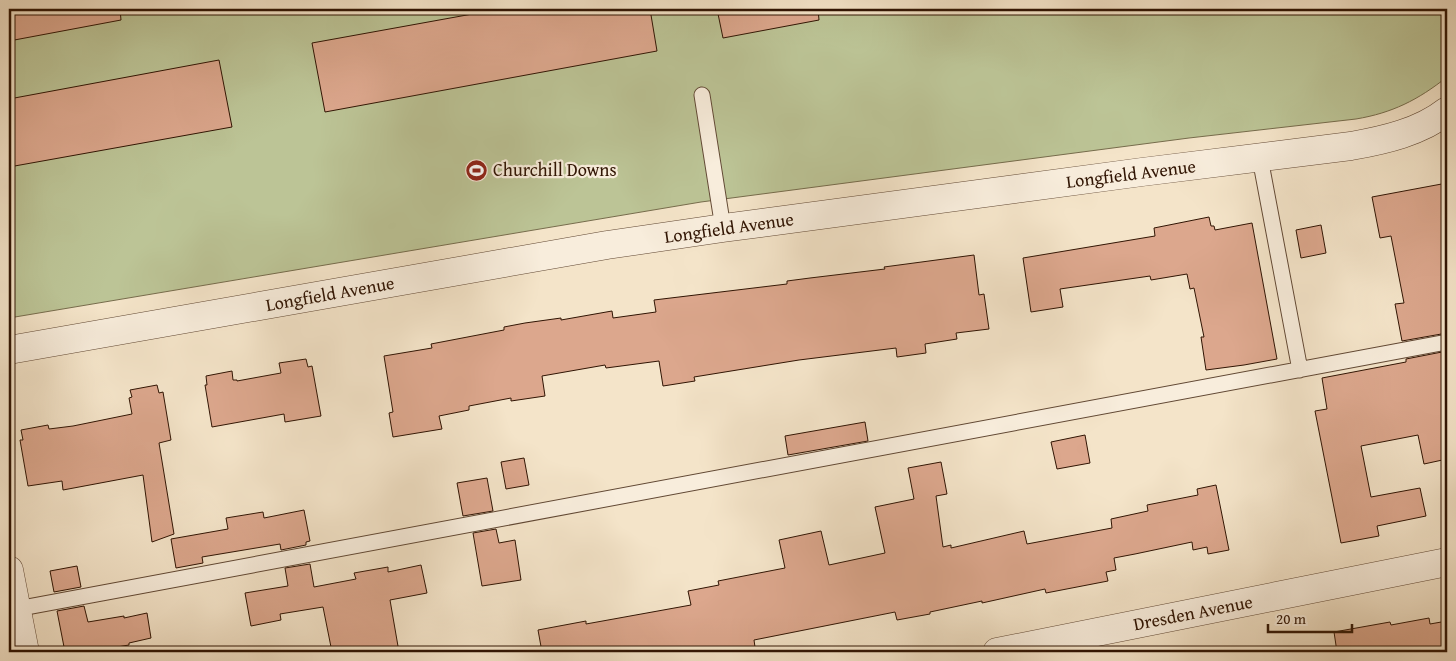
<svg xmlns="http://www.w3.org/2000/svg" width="1456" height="661" font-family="'Gentium Book Plus',serif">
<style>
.green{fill:#bcc496;stroke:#766c4c}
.building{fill:#dca78d;stroke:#301403}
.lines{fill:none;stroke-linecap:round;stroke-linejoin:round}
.service-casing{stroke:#614834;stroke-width:17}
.minor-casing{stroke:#614834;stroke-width:29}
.service{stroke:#f8eddc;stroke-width:15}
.minor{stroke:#f8eddc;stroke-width:28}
.labels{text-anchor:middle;stroke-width:4.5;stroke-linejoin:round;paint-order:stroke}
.poi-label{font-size:18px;fill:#301403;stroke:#f8eddc;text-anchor:start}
.street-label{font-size:18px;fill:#301403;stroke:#f8eddc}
</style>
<rect width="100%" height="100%" fill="#f4e4c9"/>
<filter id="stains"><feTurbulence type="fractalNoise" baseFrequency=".004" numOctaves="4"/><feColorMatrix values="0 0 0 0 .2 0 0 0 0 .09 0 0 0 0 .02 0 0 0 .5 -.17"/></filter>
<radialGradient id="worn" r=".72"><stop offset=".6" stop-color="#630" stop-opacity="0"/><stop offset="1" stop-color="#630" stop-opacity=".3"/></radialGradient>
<path class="green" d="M 9,9 L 1447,9 L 1447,77 C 1418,100 1392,113 1356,119 L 1189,138 L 701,202 L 9,318 Z"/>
<path class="building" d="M 9,9 L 120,9 L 121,20 L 9,41 Z
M 500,9 L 650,9 L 657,51 L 325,112 L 312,43 Z
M 717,9 L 818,9 L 819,20 L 723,38 Z
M 219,60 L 232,127 L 9,167 L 9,99 Z
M 1447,183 L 1447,333 L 1402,341 L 1395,304 L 1404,303 L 1391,236 L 1380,238 L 1372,197 Z
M 1209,217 L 1211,226 L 1214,226 L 1215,230 L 1252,223 L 1277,359 L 1244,365 L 1206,370 L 1201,337 L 1204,337 L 1194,288 L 1190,289 L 1187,274 L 1151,280 L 1150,276 L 1060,289 L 1063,307 L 1031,312 L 1023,258 L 1155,236 L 1154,228 Z
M 1321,225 L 1326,253 L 1301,258 L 1296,230 Z
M 974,255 L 979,295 L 984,294 L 989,329 L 956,333 L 957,339 L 925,344 L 926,353 L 897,357 L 896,348 L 799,360 L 694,377 L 695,381 L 663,386 L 659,361 L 606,368 L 605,365 L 542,376 L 545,396 L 511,401 L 511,398 L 469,406 L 469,410 L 439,416 L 442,429 L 393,437 L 389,413 L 393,412 L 384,356 L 432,348 L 431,344 L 504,330 L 504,327 L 525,323 L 561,318 L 561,320 L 612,311 L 613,318 L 656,312 L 654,300 L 787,284 L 787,281 L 810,278 L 885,269 L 884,267 Z
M 1447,351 L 1447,459 L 1424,464 L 1418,435 L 1361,446 L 1371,497 L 1420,488 L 1426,516 L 1377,526 L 1379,536 L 1341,543 L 1315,411 L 1327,409 L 1322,378 L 1406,362 L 1406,359 Z
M 306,359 L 308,367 L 312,366 L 321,416 L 285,422 L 284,414 L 212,427 L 205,385 L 207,385 L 206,376 L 232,371 L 233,380 L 237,380 L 237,381 L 281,373 L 279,363 Z
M 157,385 L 159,393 L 163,392 L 171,440 L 159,443 L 174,534 L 152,542 L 143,475 L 63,490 L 62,481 L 28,486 L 20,440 L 23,440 L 21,430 L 48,425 L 49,429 L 73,426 L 132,414 L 129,398 L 132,397 L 130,390 Z
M 865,422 L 868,441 L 788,455 L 785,436 Z
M 1085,435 L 1090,463 L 1057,469 L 1051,442 Z
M 524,458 L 529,485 L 506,489 L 501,462 Z
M 941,462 L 947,494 L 936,496 L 943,547 L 951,545 L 951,548 L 1024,531 L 1027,544 L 1112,528 L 1111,519 L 1148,511 L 1147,505 L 1198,495 L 1197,489 L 1216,485 L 1229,550 L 1208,554 L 1207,547 L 1193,550 L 1192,542 L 1135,554 L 1114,558 L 1116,570 L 1106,572 L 1108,581 L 1046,593 L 1045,589 L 982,603 L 982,601 L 930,612 L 930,614 L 897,620 L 895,612 L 754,640 L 755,647 L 730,652 L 542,652 L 538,630 L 586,621 L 586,624 L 691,605 L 688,591 L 719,585 L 718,581 L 785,568 L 779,540 L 821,531 L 829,565 L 885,553 L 875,507 L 914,499 L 908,468 Z
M 487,478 L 493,511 L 463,516 L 457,483 Z
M 304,510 L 310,541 L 306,542 L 306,545 L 281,550 L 280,544 L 202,557 L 203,563 L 176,568 L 171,539 L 228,529 L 226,518 L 263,512 L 264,518 Z
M 496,529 L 499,543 L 515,540 L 521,580 L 482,586 L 473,533 Z
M 310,564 L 314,587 L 356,579 L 354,573 L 388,567 L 388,572 L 421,565 L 427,593 L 390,600 L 399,652 L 332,652 L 323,607 L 280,614 L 281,620 L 251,626 L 245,593 L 288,586 L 285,568 Z
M 77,566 L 81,587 L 54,592 L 50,571 Z
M 84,606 L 88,622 L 124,616 L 124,618 L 147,613 L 151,638 L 129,643 L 129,645 L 99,650 L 99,648 L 65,652 L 57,611 Z
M 1429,618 L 1430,624 L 1447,621 L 1447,649 L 1433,652 L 1337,652 L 1334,632 L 1390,622 L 1391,625 Z"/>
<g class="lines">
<defs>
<path id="service" d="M 702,95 L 723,228
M 1260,158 L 1300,370
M 11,610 L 1447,342"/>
<path id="minor" d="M 9,350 L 607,245 L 723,228 L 1142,172 L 1351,146 C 1385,140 1420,132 1447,111
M 9,570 L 25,652
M 997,652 L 1447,562"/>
</defs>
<use href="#service" class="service-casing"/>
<use href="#minor" class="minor-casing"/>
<use href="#service" class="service"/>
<use href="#minor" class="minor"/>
</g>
<defs>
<symbol id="stadium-disc" viewBox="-11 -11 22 22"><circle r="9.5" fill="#8f2418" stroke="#f8eddc"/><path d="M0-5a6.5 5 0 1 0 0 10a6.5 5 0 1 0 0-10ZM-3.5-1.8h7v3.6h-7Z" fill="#fff"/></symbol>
</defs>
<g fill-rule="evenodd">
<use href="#stadium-disc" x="464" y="158" width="25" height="25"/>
</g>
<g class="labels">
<g class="poi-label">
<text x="493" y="176">Churchill Downs</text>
</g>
<g class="street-label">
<text transform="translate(1131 174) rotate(-7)" y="6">Longfield Avenue</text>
<text transform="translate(729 228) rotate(-8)" y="6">Longfield Avenue</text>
<text transform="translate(330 294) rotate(-10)" y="6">Longfield Avenue</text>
<text transform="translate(1193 613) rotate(-11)" y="6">Dresden Avenue</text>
</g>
</g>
<rect width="1456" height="661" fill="none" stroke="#f4e4c9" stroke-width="30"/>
<rect x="10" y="10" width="1436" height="641" fill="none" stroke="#301403" stroke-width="2.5"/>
<rect x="15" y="15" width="1426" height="631" fill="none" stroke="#301403"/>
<path d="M1268 624v8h84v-8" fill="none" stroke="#301403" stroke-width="2.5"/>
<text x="1276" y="624" font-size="15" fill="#301403" stroke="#f8eddc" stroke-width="4" paint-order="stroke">20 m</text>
<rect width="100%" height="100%" filter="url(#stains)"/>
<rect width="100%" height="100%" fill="url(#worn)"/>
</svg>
